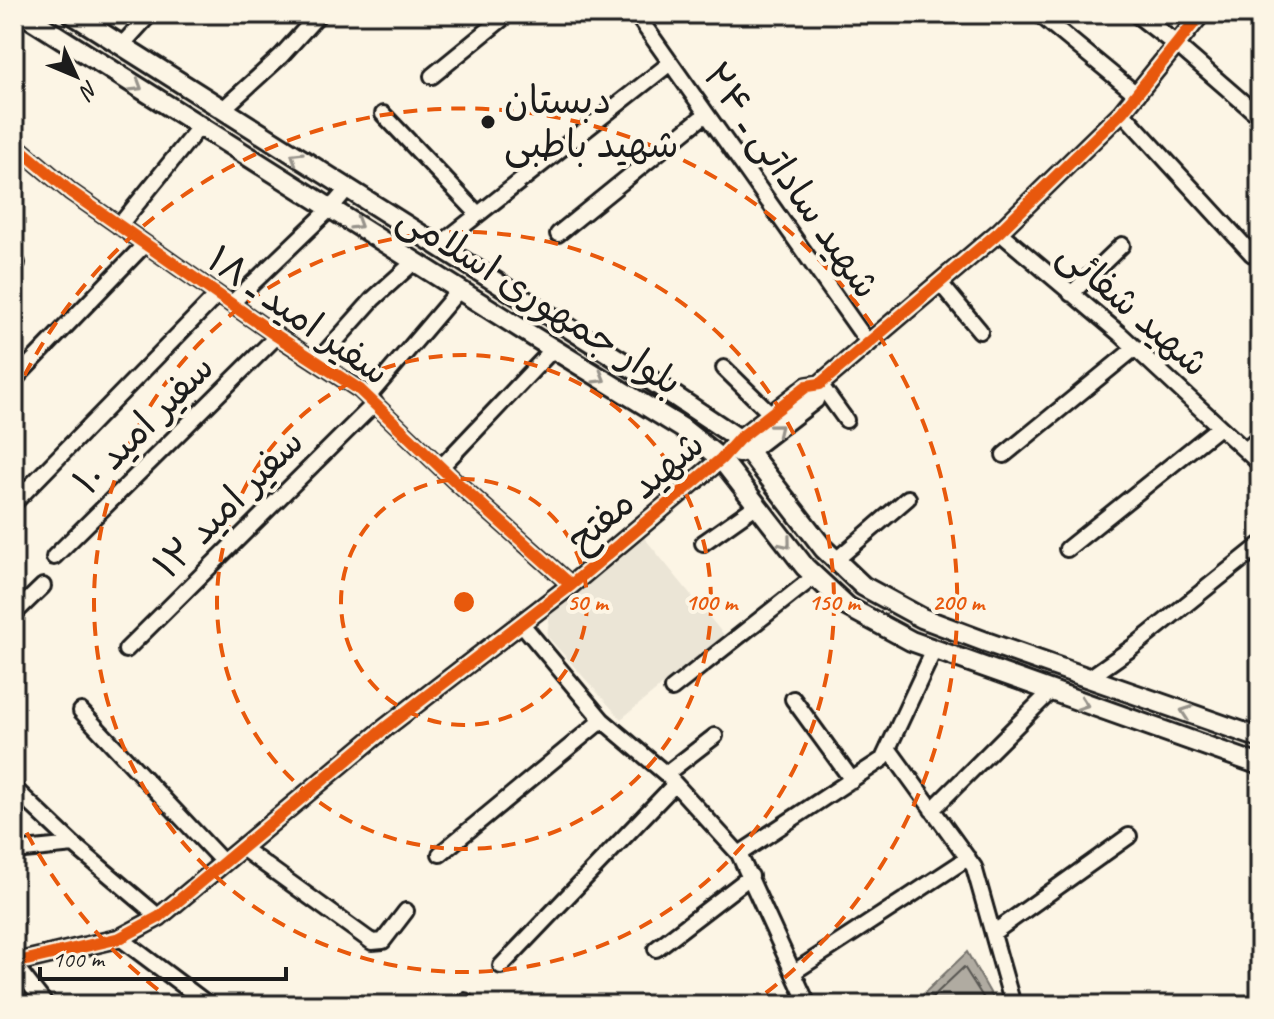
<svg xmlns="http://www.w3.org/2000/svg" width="1274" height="1019" font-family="Caveat,'Playpen Sans Arabic',sans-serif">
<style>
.built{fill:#ebe5d6}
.water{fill:#b0aba1;stroke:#75726c;stroke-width:2}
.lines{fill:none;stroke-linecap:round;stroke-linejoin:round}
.shore{stroke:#575551;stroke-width:2}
.minor-casing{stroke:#1c1c1c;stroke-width:20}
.tertiary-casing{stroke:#1c1c1c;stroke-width:22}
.secondary-casing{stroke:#1c1c1c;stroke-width:24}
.minor{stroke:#fcf5e5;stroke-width:14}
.tertiary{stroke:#fcf5e5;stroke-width:16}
.secondary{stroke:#fcf5e5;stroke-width:18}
.cycleway-casing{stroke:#fcf5e5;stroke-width:17}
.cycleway{stroke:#e8590c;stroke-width:12}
.oneway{stroke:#97938b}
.ring{fill:none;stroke:#e8590c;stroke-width:4;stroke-dasharray:14 10}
.poi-dot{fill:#1c1c1c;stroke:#fcf5e5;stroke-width:3}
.labels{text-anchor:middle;stroke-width:8;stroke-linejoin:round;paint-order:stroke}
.poi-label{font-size:38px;fill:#1c1c1c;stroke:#fcf5e5;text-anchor:start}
.street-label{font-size:38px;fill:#1c1c1c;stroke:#fcf5e5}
.centre{fill:#e8590c;stroke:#fcf5e5;stroke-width:4}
.ring-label{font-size:24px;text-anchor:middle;font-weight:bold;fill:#e8590c;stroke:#fcf5e5;stroke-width:8;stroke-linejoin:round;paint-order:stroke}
</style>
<rect width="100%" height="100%" fill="#fcf5e5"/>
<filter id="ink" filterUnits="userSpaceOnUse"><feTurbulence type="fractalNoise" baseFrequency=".0125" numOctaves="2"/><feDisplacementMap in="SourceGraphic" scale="16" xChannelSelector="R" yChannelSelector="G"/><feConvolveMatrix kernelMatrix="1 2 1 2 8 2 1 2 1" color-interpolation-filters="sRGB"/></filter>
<g filter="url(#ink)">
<path class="built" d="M 642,535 L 724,635 L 621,719 L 547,636 L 550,611 Z"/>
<path class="water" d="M 967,952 L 997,1005 L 912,1005 Z"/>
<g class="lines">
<path class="shore" d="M 924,1005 L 964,967 L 988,1005"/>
<defs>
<path id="minor" d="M 636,14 L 869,344
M 1039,14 L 1136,94
M 1177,45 L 1260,117
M 121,46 L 150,14
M 432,76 L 508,14
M 222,110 L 281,56 L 319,14
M 1122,112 L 1252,254
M 383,114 L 478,214
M 14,144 L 71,192 L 277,336 L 360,390 L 455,481 L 571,585
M 119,226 L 200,126
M 999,232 L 1120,334 L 1260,464
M 558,234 L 706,114
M 438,246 L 669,64
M 14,260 L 17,263
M 940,283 L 980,331
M 1071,294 L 1122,245
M 231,304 L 331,208 L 347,189
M 317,362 L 373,299 L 415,261
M 724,368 L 771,414
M 14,380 L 145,244
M 820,384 L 846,420
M 368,397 L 459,290
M 1246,450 L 1260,437
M 1004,455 L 1135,348
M 441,467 L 553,349
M 14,503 L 217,295
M 703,543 L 757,505
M 1067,549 L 1219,427
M 54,557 L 277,336
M 836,560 L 908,498
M 14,614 L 43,586
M 521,623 L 602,720 L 666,774 L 739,854 L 808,1005
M 126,650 L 375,403
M 1089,678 L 1133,647 L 1260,545
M 672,689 L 815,576
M 793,699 L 852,780
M 81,711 L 224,863
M 888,748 L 974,867 L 1013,1005
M 666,774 L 715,736
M 14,788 L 74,845 L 159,917
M 932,810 L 1050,692
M 242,848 L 372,942 L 383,941 L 406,911
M 14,851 L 74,845
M 440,854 L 602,720
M 739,854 L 883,759 L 934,650
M 993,933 L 1129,836
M 120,938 L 209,1005
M 656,949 L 751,876
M 14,964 L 46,1005
M 501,966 L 675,784
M 794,972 L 968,858
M 461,1005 L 465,1001"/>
<path id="tertiary" d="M 1137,14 L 1177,45
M 738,454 L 749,451 L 815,400 L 820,384
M 14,963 L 120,938 L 159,917 L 385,728 L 571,585 L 721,459 L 739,439 L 807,386 L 820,384 L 999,232 L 1122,112 L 1201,14"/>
<path id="secondary" d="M 23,14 L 534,337 L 682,428 L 721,459 L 805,567 L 848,607 L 911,641 L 1260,765
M 72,14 L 640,373 L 739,439 L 824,549 L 863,586 L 922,618 L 986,642 L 1260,738"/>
</defs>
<use href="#minor" class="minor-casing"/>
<use href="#tertiary" class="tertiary-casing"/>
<use href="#secondary" class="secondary-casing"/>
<use href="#minor" class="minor"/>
<use href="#tertiary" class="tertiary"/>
<use href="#secondary" class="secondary"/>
<defs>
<path id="cycleway" d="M 14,144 L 71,192 L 277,336 L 360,390 L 455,481 L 571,585
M 14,963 L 120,938 L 159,917 L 385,728 L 571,585 L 721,459 L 739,439 L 807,386 L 820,384 L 999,232 L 1122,112 L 1201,14"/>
</defs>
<use href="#cycleway" class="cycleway-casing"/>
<use href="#cycleway" class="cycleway"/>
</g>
<defs><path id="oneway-chevron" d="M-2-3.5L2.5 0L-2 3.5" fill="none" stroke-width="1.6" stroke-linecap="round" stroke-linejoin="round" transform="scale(2)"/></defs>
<g class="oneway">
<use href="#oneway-chevron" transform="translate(137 86) rotate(32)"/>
<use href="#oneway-chevron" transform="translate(296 157) rotate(-148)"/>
<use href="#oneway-chevron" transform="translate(357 224) rotate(32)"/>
<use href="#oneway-chevron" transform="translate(600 378) rotate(31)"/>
<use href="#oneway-chevron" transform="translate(777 429) rotate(-39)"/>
<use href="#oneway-chevron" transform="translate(786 543) rotate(51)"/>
<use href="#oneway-chevron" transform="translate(1083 704) rotate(19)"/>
<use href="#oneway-chevron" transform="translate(1186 712) rotate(-161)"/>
</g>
</g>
<g class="ring">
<circle cx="464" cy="602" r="123"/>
<circle cx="464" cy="602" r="247"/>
<circle cx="464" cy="602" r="370"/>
<path d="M177 1004A494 494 0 0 1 14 807M14 397A494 494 0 1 1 751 1004"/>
</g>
<circle class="poi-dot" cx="488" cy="122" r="8"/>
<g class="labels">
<g class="poi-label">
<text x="504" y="113">دبستان<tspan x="504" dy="44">شهید باطبی</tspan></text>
</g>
<g class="street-label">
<text transform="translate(792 180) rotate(55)" y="13">شهید ساداتی ـ ۲۴</text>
<text transform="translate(540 299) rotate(32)" y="13">بلوار جمهوری اسلامی</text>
<text transform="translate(1134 308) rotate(41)" y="13">شهید شفائی</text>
<text transform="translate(299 315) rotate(35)" y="13">سفیر امید ـ ۱۸</text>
<text transform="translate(143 424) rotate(-45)" y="13">سفیر امید ۱۰</text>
<text transform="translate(635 491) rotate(-40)" y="13">شهید مفتح</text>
<text transform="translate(228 503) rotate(-45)" y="13">سفیر امید ۱۲</text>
</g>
</g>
<circle cx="464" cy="602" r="12" class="centre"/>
<g class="ring-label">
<text x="587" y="610">50 m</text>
<text x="711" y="610">100 m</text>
<text x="834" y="610">150 m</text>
<text x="958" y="610">200 m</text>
</g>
<rect width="1274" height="1019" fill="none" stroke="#fcf5e5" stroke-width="48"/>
<rect x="24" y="24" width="1226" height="971" fill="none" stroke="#1c1c1c" stroke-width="3" filter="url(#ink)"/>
<g transform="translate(76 76) rotate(134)" stroke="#fcf5e5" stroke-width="6" paint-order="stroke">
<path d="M0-6L14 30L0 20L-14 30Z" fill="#1c1c1c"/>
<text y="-12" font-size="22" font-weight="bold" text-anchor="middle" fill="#1c1c1c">N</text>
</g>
<path d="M40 967v12h246v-12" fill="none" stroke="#1c1c1c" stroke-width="4"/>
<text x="52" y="967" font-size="24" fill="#1c1c1c" stroke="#fcf5e5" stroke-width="6" paint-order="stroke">100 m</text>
</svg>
